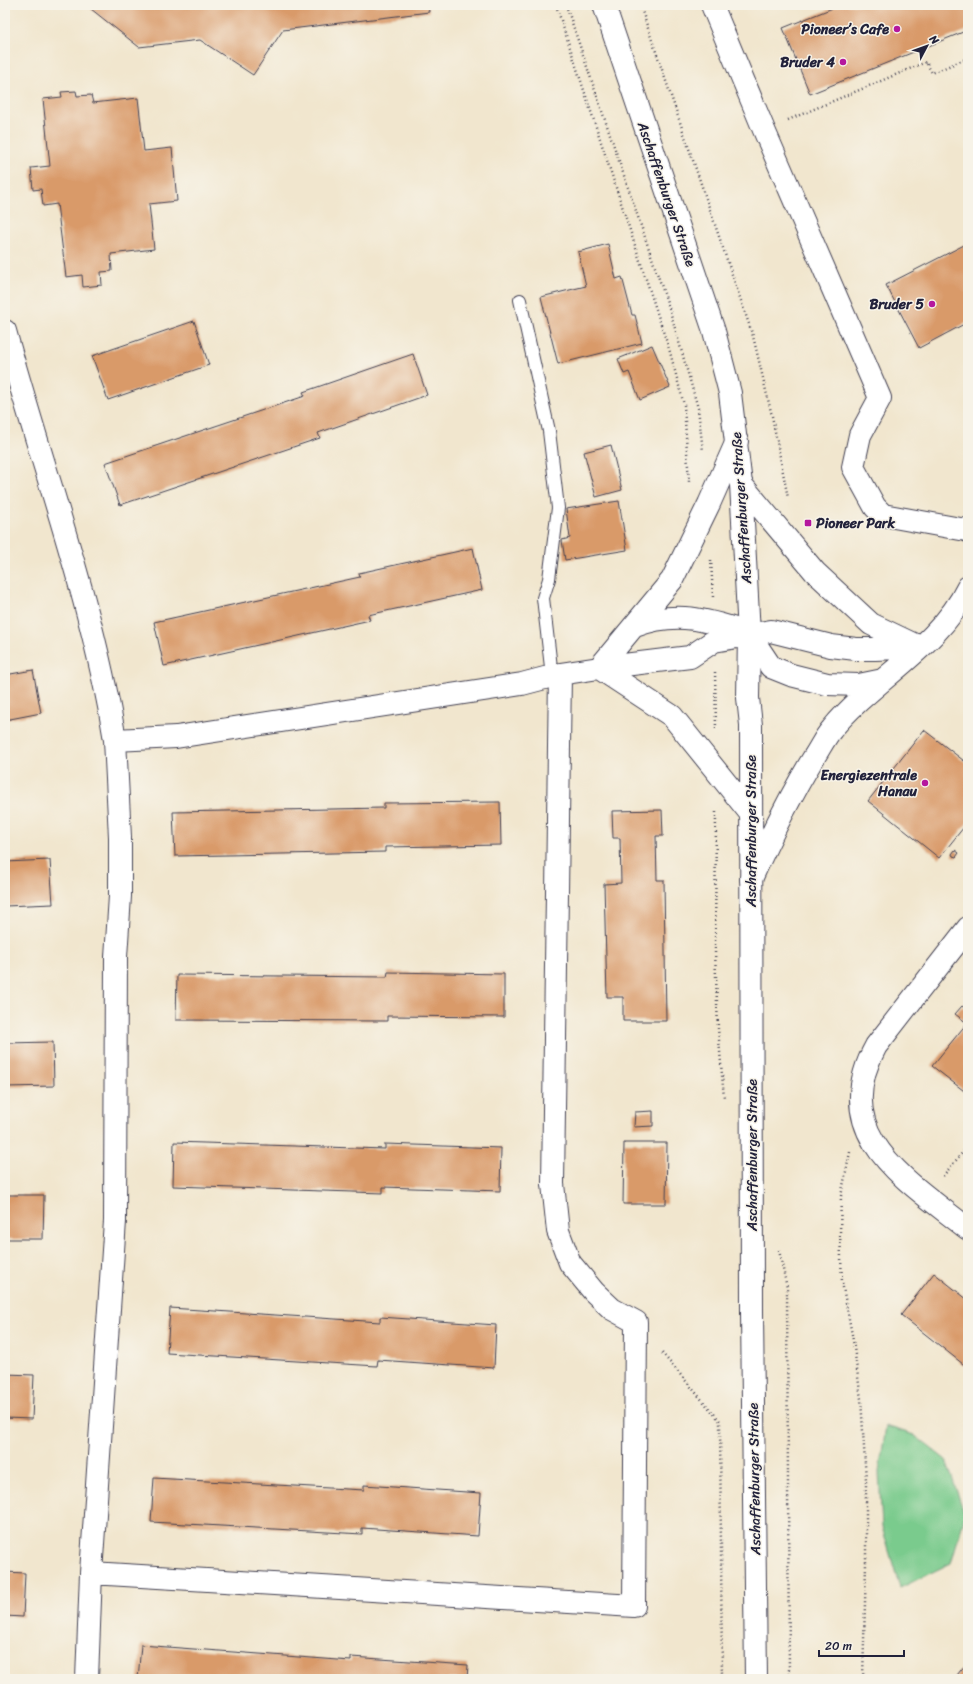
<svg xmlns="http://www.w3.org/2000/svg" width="973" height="1684" font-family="Sriracha,sans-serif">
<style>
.green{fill:#7acb8d;stroke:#4e7664}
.building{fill:#d99a69}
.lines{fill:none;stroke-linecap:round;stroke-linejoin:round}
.service-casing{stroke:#413f51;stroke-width:14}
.minor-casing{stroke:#413f51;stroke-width:24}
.primary-casing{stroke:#413f51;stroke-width:24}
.path{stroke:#413f51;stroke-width:2.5;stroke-dasharray:1 3;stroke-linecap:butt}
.service{stroke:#fff;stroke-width:12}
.minor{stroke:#fff;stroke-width:22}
.primary{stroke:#fff;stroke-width:22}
.poi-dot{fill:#b5179e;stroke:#f7f3e8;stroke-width:1.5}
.labels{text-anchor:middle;stroke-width:3;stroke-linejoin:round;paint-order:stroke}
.poi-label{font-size:14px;font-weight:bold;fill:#22223b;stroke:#f7f3e8;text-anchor:end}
.street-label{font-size:14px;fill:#22223b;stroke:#f7f3e8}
</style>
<rect width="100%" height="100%" fill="#f7f3e8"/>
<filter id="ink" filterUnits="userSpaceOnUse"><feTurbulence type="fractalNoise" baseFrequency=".025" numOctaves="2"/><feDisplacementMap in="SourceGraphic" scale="8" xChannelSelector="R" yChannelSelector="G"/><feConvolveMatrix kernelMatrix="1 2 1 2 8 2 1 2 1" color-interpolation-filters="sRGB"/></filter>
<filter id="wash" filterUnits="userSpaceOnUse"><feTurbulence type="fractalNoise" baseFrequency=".012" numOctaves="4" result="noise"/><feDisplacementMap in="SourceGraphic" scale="16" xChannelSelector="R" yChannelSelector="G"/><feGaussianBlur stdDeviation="0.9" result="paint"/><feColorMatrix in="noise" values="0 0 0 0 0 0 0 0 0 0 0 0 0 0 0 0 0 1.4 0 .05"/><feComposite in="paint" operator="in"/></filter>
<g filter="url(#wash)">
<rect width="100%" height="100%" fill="#f1e6ce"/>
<path class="green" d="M 886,1426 L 914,1435 L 946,1460 L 965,1515 L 951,1563 L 900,1588 L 882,1527 L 879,1472 Z"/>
<g id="blocks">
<path class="building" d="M 86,5 L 428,5 L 429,12 L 283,30 L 253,75 L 200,40 L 139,47 Z
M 840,5 L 968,5 L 968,30 L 810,94 L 783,28 Z
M 76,91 L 77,96 L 91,95 L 93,103 L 138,98 L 144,151 L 172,148 L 177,201 L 149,204 L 154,249 L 111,254 L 112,271 L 101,272 L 102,285 L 83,287 L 82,275 L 66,277 L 57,204 L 43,206 L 41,189 L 33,190 L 31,168 L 50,166 L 43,99 L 62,97 L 61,92 Z
M 968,243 L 968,322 L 919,348 L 886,285 Z
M 608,244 L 616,279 L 622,277 L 632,315 L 635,315 L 642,343 L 558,364 L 541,297 L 586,286 L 578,252 Z
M 194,321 L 209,365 L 108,400 L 92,356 Z
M 652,345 L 670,387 L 640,400 L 629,372 L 624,374 L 618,359 Z
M 413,354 L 427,395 L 318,433 L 320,438 L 120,505 L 105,463 L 305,396 L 303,392 Z
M 611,445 L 622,490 L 596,497 L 584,452 Z
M 619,501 L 627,550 L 565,560 L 562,540 L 570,538 L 566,509 Z
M 473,548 L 482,590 L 368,615 L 370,620 L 164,666 L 154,622 L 360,577 L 359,573 Z
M 33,670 L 41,713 L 5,720 L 5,675 Z
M 924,730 L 968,764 L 968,822 L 939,858 L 868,801 Z
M 500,802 L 501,845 L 385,847 L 385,852 L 175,856 L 173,812 L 384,808 L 384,803 Z
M 662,810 L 663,836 L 656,836 L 657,880 L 664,880 L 666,1021 L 623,1021 L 623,997 L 607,997 L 604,884 L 621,883 L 620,838 L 613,838 L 612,811 Z
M 955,850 L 959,853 L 956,857 L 953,856 L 952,854 Z
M 50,860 L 53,904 L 5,906 L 5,862 Z
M 388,972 L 504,974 L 504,1017 L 387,1016 L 387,1021 L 176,1020 L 177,975 L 387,977 Z
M 962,1006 L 968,1010 L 968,1094 L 932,1066 L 967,1023 L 955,1014 Z
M 53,1042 L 54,1086 L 5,1087 L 5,1043 Z
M 653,1111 L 653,1126 L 634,1127 L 635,1112 Z
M 174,1142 L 385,1149 L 385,1144 L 501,1148 L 500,1191 L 383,1187 L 383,1193 L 173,1186 Z
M 624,1143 L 667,1143 L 666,1204 L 623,1204 Z
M 5,1195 L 44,1195 L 43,1239 L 5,1239 Z
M 934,1273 L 968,1300 L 968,1368 L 901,1315 Z
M 170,1308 L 380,1322 L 380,1317 L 496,1325 L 494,1368 L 378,1360 L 377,1366 L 167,1353 Z
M 5,1374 L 34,1375 L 32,1419 L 5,1418 Z
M 154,1478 L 364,1490 L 364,1485 L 481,1493 L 478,1536 L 362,1528 L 362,1534 L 151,1522 Z
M 5,1572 L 25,1573 L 23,1617 L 5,1616 Z
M 141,1645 L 351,1661 L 351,1657 L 468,1665 L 467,1679 L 138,1679 Z
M 968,1662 L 968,1679 L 954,1679 L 961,1670 Z"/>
</g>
</g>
<g filter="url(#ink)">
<use href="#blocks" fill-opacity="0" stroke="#413f51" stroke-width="1"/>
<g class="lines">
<defs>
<path id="service" d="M 520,300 L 549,431 L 558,508 L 549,579 L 543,598 L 552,676"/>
<path id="minor" d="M 712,5 L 764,130 L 880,398 L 860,435 L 853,467 L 875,507 L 883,515 L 966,530 L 968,531
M 5,331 C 42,467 92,600 115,740 L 176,737 L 522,684 L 560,674 L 599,668 L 690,657 L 714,641 L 771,631 L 831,646 L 856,649 L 875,649 L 920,647
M 741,484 L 815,572 L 871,624 L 917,646
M 635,626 C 677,610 707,620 748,633
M 749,634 L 771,667 L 791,675 L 827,684 L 859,685 L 883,680
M 599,668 L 672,580 L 709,504 L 737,441
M 599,668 L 672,716 L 751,814
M 751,879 C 770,837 790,796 814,757 C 820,748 825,737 832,729 C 873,679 939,647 968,587
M 968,928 L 876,1046 C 827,1135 907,1180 968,1229
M 91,1573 L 115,1221 L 116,957 L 120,896 L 120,837 L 115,740
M 87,1679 L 91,1573 L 634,1606 L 636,1322 L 612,1309 L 594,1292 L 570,1263 L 558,1231 L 553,1184 L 560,674"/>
<path id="primary" d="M 604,5 L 714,331 L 730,393 L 741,484 L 749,634 L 748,698 L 751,725 L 752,1312 L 756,1679"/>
</defs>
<use href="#service" class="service-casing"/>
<use href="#minor" class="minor-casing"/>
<use href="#primary" class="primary-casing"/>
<path class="path" d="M 556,5 L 670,352 L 684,405 L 689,482
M 566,5 L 670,311 L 698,408 L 703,451
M 640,5 L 753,336 L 772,416 L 788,498
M 788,120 L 926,62 L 932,73 L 968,58
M 711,560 L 713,597
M 715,672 L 716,729
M 716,812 L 715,951 L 718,1028 L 724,1098
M 850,1152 L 841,1196 L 840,1233 L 842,1282 L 853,1340 L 861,1399 L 866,1480 L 866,1564 L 863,1679
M 943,1176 L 968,1146
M 779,1250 L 787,1288 L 789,1679
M 662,1353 L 720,1421 L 722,1679"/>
<use href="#service" class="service"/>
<use href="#minor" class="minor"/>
<use href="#primary" class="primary"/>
</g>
</g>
<g class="poi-dot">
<circle cx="897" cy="29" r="4"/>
<circle cx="843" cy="62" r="4"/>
<circle cx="932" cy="304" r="4"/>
<rect x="804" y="519" width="8" height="8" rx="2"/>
<circle cx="925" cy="783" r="4"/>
</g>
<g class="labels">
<g class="poi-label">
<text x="889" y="34">Pioneer’s Cafe</text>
<text x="835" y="67">Bruder 4</text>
<text x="924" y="309">Bruder 5</text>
<text x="816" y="528" text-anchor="start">Pioneer Park</text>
<text x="917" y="780">Energiezentrale<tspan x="917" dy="16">Hanau</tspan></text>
</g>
<g class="street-label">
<text transform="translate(667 194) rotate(71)" y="5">Aschaffenburger Straße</text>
<text transform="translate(741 508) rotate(-94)" y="5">Aschaffenburger Straße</text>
<text transform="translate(751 831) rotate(-90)" y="5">Aschaffenburger Straße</text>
<text transform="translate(752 1155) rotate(-90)" y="5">Aschaffenburger Straße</text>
<text transform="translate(754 1479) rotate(-91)" y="5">Aschaffenburger Straße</text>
</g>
</g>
<rect width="973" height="1684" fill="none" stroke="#f7f3e8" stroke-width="20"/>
<g transform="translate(927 46) rotate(49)" stroke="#f7f3e8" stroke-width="3" paint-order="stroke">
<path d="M0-3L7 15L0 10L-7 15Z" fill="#22223b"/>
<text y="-6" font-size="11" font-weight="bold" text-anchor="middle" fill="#22223b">N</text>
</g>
<path d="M819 1650v6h85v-6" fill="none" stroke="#22223b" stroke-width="2"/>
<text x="825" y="1650" font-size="12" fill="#22223b" stroke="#f7f3e8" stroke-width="3" paint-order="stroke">20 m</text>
</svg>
